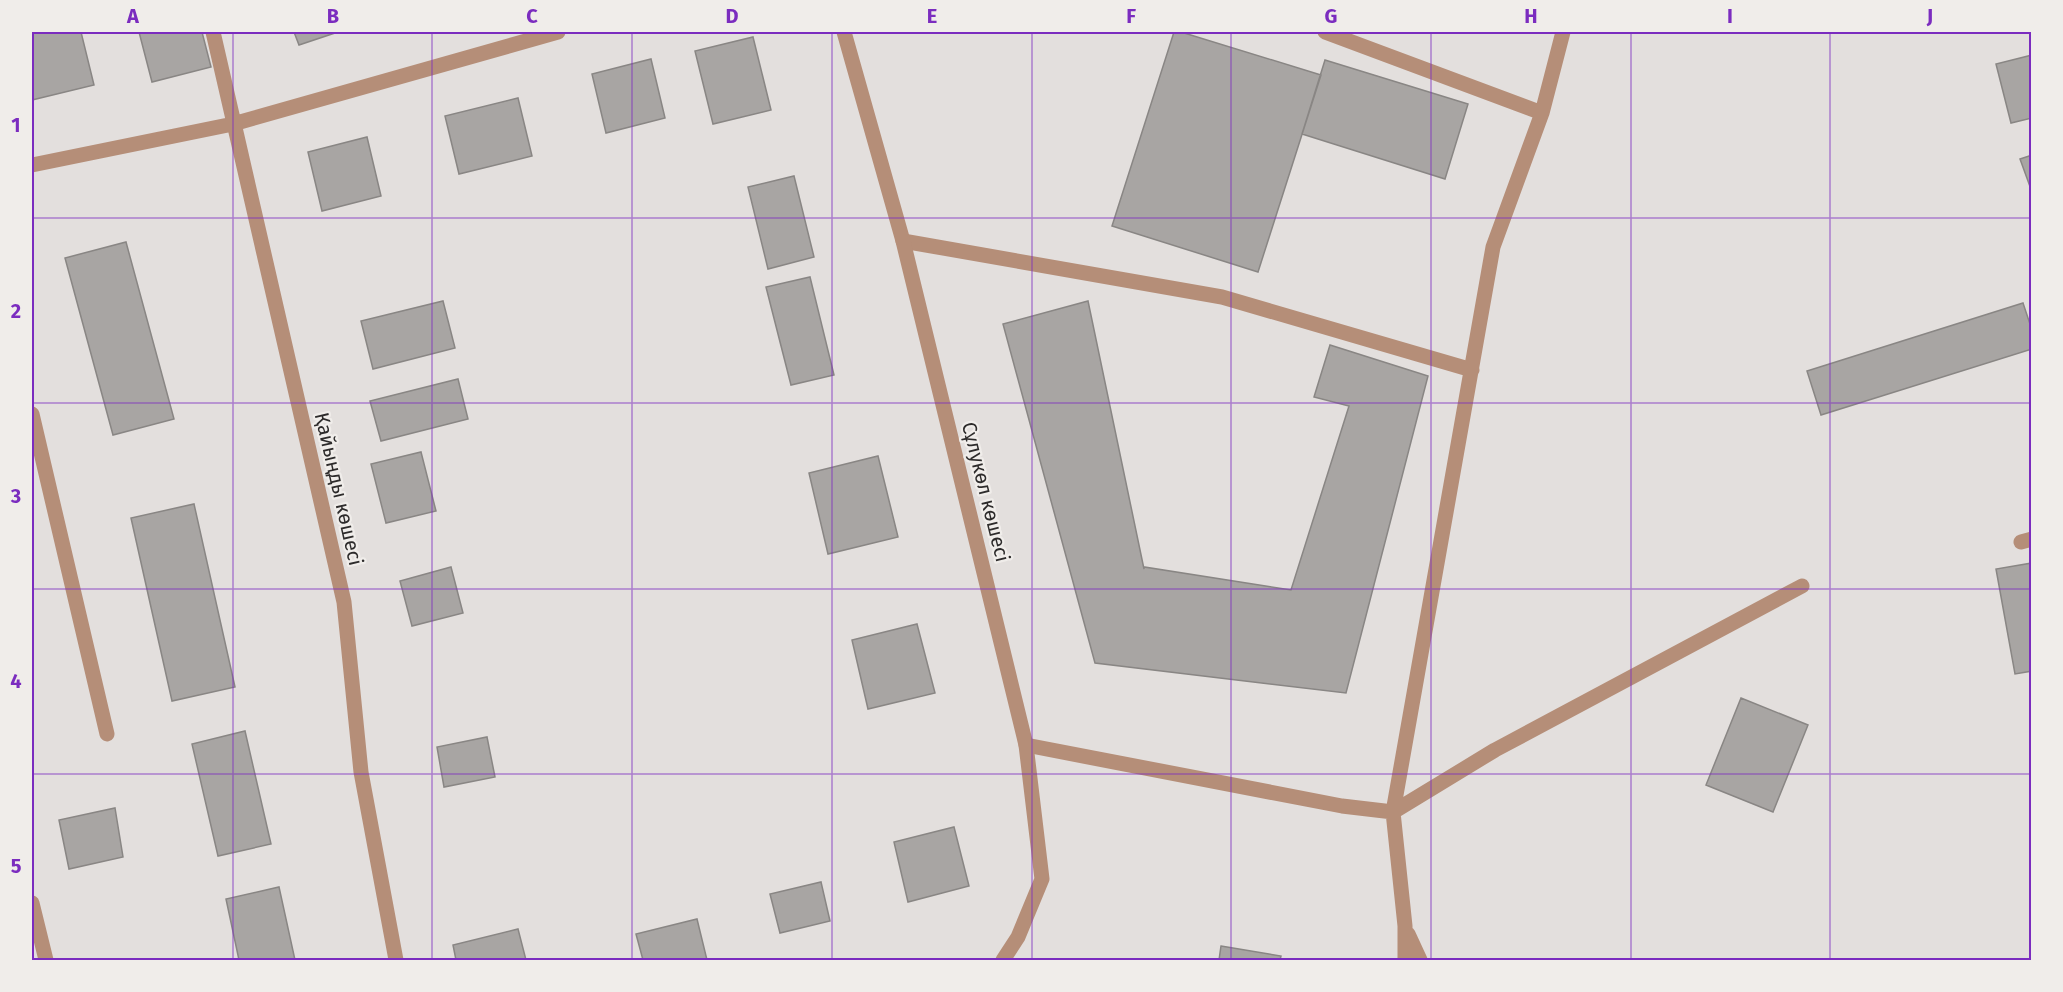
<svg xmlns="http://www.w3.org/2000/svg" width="2063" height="992" font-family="'Fira Sans',sans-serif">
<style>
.building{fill:#a8a5a3;stroke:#898684;stroke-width:1.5}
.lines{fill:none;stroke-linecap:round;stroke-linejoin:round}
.service{stroke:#b58e78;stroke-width:15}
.minor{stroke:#b58e78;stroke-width:15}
.grid{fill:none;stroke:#7b2cbf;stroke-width:1.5;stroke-opacity:0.55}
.labels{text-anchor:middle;stroke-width:4.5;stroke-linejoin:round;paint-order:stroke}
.street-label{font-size:20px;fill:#2d2b2b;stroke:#f0edea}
.neatline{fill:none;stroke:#7b2cbf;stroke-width:2}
.grid-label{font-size:20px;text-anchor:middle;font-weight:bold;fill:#7b2cbf}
</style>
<rect width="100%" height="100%" fill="#e3dfdd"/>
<path class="building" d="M 32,32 L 81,32 L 94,85 L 32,100 Z
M 139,32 L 202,32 L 211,67 L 152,82 Z
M 294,32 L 338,32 L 299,45 Z
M 1174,32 L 1181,32 L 1321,75 L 1258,272 L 1112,226 Z
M 753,37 L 771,110 L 713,124 L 695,51 Z
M 2032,55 L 2032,118 L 2011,123 L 1996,64 Z
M 651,59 L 665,118 L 606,133 L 592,74 Z
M 1325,60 L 1468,104 L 1445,179 L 1302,134 Z
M 518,98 L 532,156 L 459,174 L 445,116 Z
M 367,137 L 381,196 L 322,211 L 308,152 Z
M 2032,155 L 2032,192 L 2020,159 Z
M 794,176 L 814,257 L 768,269 L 748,187 Z
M 126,242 L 174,419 L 113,435 L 65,258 Z
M 810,277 L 834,375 L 791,385 L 766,287 Z
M 443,301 L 455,348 L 373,369 L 361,321 Z
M 1088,301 L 1144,569 L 1144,567 L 1291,590 L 1349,406 L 1314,397 L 1330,345 L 1428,376 L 1346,693 L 1095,663 L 1003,324 Z
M 2023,303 L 2032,330 L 2032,349 L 1821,415 L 1807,371 Z
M 458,379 L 468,419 L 381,441 L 370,401 Z
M 421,452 L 436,511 L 386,523 L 371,464 Z
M 878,456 L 898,537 L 828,554 L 809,473 Z
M 194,504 L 235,687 L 172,701 L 131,518 Z
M 2032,563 L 2032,671 L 2015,674 L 1996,569 Z
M 451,567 L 463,613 L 412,626 L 400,581 Z
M 917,624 L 935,693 L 868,709 L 852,640 Z
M 1741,698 L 1808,725 L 1773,812 L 1706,785 Z
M 245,731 L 271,844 L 218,856 L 192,744 Z
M 487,737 L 495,777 L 444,787 L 437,747 Z
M 115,808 L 123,857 L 69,869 L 59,820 Z
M 954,827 L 969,886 L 908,902 L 894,842 Z
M 821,882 L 830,921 L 780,933 L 770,894 Z
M 279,887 L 295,960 L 239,960 L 226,899 Z
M 697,919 L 707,960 L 643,960 L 636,934 Z
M 518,929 L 526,960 L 456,960 L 453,945 Z
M 1221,946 L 1281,956 L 1280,960 L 1219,960 Z"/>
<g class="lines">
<path class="service" d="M 1325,32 L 1542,113
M 903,241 L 1222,297 L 1472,370
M 32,414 L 107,734
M 1026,745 L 1342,806 L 1393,812 L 1493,247 L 1542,113 L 1563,32
M 32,903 L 46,960
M 1408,934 L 1420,960
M 1405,960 L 1405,926 L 1393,812 L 1495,750 L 1802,586"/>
<path class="minor" d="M 213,32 L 344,602 L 361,772 L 396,960
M 844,32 L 903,241 L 1026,745 L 1042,879 L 1018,937 L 1003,960
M 32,165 L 233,124 L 558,32
M 2021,542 L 2032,539"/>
</g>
<path class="grid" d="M 233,32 L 233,960M 432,32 L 432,960M 632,32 L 632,960M 832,32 L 832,960M 1032,32 L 1032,960M 1231,32 L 1231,960M 1431,32 L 1431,960M 1631,32 L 1631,960M 1830,32 L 1830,960M 32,218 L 2032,218M 32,403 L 2032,403M 32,589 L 2032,589M 32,774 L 2032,774"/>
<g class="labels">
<g class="street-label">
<text transform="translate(339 489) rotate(77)" y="7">Қайыңды көшесі</text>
<text transform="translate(986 492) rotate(76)" y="7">Сұлукөл көшесі</text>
</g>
</g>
<rect width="2063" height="992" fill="none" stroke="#f0edea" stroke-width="66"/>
<rect x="33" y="33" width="1997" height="926" class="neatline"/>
<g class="grid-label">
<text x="133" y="23">A</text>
<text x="333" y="23">B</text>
<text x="532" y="23">C</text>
<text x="732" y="23">D</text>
<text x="932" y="23">E</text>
<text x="1131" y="23">F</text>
<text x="1331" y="23">G</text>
<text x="1531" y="23">H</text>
<text x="1730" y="23">I</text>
<text x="1930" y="23">J</text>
<text x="16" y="132">1</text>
<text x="16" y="318">2</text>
<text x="16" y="503">3</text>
<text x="16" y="688">4</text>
<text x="16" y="873">5</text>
</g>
</svg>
